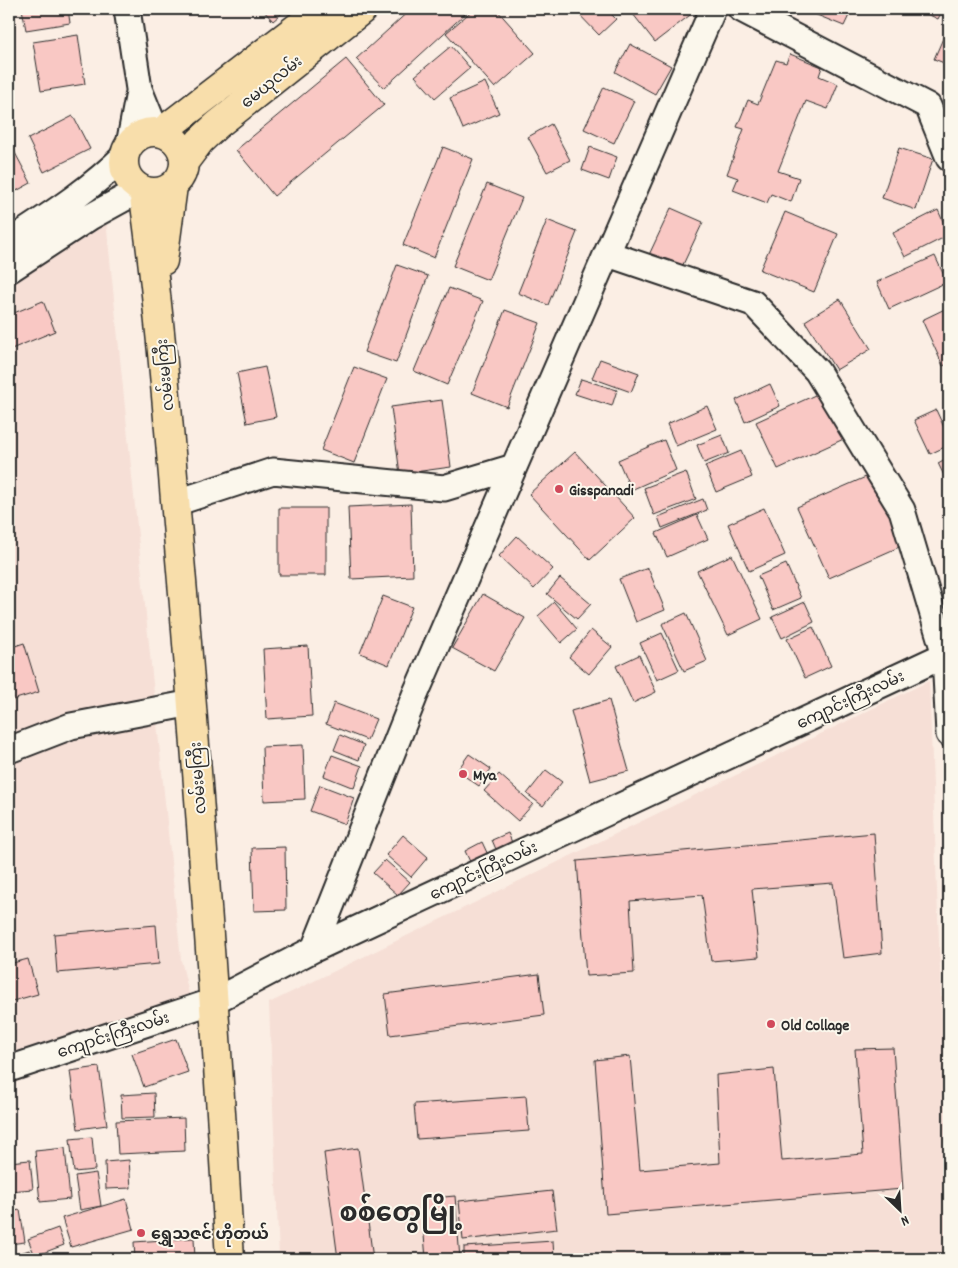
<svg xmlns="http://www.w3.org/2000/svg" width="958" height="1268" font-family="Dekko,'Noto Sans Myanmar',sans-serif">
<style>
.built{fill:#f6dfd6}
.building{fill:#f9c8c4;stroke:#2b2b2b}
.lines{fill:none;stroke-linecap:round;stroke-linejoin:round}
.minor-casing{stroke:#2b2b2b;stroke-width:29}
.major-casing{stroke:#2b2b2b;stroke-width:31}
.minor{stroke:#fbf7ec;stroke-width:25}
.major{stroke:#f8deab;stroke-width:28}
.poi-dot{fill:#d1495b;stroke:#fbf7ec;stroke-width:2}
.labels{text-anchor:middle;stroke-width:4;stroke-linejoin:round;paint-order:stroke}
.street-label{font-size:16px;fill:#2b2b2b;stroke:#fbf7ec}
.poi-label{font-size:16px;font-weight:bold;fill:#2b2b2b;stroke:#fbf7ec;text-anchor:start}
.town-label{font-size:26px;font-weight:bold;fill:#2b2b2b;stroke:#fbf7ec}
</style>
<rect width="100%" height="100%" fill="#fbeee4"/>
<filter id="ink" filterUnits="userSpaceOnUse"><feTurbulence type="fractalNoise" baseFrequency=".02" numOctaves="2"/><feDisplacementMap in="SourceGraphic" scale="10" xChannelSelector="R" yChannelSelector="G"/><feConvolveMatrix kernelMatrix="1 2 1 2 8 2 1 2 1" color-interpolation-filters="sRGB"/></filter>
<g filter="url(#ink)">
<path class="built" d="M 106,220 L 181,960 L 190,998 L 9,1054 L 9,285 Z
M 929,681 L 949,1203 L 949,1259 L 279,1259 L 269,1003 Z"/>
<path class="building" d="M 22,9 L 68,9 L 70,23 L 26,30 Z
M 262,9 L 287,9 L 273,21 Z
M 411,9 L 462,9 L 466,13 L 384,88 L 356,59 Z
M 474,9 L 496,9 L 535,53 L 495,88 L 446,33 Z
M 574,9 L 606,9 L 616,19 L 599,35 Z
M 629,9 L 698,9 L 655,42 Z
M 802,9 L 852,9 L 844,26 Z
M 922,9 L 943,9 L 938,19 L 921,11 Z
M 78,35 L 85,84 L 41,91 L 33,42 Z
M 944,36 L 949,38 L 949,65 L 934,59 Z
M 630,44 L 671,66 L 655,94 L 615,72 Z
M 451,46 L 470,68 L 435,98 L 415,76 Z
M 790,54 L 822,67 L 819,76 L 838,84 L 828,109 L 806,101 L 778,171 L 799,178 L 791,202 L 771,194 L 767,203 L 733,190 L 738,178 L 727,174 L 744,129 L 737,127 L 748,100 L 758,104 L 776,60 L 786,63 Z
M 346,59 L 384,105 L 274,196 L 236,150 Z
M 485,82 L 499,113 L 463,129 L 450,98 Z
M 604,87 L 634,101 L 614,143 L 584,129 Z
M 73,116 L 90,149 L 44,172 L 28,139 Z
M 551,124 L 570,160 L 547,172 L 528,137 Z
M 443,147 L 473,159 L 434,258 L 403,245 Z
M 590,147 L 617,157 L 609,180 L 582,170 Z
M 899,148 L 933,159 L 916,210 L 882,198 Z
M 14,151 L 31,183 L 9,195 L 9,153 Z
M 487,184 L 522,198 L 488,280 L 453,266 Z
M 671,208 L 703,222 L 680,271 L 648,257 Z
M 938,210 L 949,235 L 905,257 L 893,233 Z
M 785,212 L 838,234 L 814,292 L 760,270 Z
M 547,220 L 577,232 L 548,305 L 518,293 Z
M 935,256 L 947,282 L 889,309 L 877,282 Z
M 397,265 L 428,276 L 396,363 L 364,352 Z
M 449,288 L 483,301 L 447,385 L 414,371 Z
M 840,299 L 871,349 L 836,370 L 805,321 Z
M 43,301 L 55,331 L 9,350 L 9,315 Z
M 949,307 L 949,363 L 943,366 L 922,320 Z
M 505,310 L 540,323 L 507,407 L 472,393 Z
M 600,359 L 639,373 L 631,392 L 592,378 Z
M 265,367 L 276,417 L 247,423 L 237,373 Z
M 354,367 L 387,379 L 354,463 L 321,450 Z
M 581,379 L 617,390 L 612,406 L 575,394 Z
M 770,384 L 780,406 L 745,422 L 736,400 Z
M 826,390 L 848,437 L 778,469 L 756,422 Z
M 442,400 L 451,467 L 400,474 L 391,407 Z
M 707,406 L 717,429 L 676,446 L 667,424 Z
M 936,410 L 949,438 L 949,445 L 930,454 L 914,420 Z
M 722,435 L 729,453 L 704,463 L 697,445 Z
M 664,440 L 676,470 L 631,490 L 618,460 Z
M 741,451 L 752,477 L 716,492 L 705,466 Z
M 575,452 L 635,518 L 590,560 L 529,494 Z
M 949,457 L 949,486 L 938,463 Z
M 686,472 L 696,499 L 654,515 L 644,488 Z
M 875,473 L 906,544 L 829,578 L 797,507 Z
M 703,499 L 707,510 L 662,528 L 658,517 Z
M 411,504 L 413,576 L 351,579 L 348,507 Z
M 279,508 L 326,508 L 326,575 L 279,575 Z
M 764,508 L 785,555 L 749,571 L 728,524 Z
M 697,515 L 708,539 L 667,557 L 656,533 Z
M 517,536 L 553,569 L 534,589 L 499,556 Z
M 732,555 L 762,619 L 728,635 L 697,571 Z
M 786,564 L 801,598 L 773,610 L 758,576 Z
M 648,568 L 665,610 L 636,622 L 619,579 Z
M 560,578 L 591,604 L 577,619 L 547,594 Z
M 483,594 L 525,618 L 494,671 L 452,648 Z
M 383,596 L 412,607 L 389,665 L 360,653 Z
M 554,602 L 577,629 L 561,643 L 538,616 Z
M 805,602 L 814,622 L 782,638 L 772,617 Z
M 686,613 L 707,661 L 684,671 L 662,624 Z
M 813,627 L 831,666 L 805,678 L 787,639 Z
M 591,630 L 612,647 L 589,674 L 569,657 Z
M 662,633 L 679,670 L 657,680 L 640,643 Z
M 24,643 L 39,692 L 9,701 L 9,648 Z
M 308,646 L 312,716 L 267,719 L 263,649 Z
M 639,655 L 656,692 L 633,703 L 616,666 Z
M 609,700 L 629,771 L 590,781 L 571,711 Z
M 334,703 L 376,719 L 367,740 L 326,724 Z
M 340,735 L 364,745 L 359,760 L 334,750 Z
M 303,745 L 305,799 L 264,801 L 262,747 Z
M 469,754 L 491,769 L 479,786 L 457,771 Z
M 332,755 L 362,766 L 354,788 L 324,776 Z
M 546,770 L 562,782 L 543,806 L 527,794 Z
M 499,774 L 533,804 L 518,821 L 484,791 Z
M 320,785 L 354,798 L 345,824 L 310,811 Z
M 508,833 L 514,847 L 498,854 L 492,840 Z
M 874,833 L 882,953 L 843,958 L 833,883 L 752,889 L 759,957 L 711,961 L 702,895 L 630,901 L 634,973 L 586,976 L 577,861 Z
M 403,835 L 428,857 L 411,877 L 386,855 Z
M 482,842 L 489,857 L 472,866 L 465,851 Z
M 285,847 L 286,910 L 254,911 L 252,848 Z
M 385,860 L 410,882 L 398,895 L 373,873 Z
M 156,925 L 159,964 L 57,973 L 54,934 Z
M 28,959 L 38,994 L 9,1002 L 9,964 Z
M 539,974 L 544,1015 L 390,1035 L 385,994 Z
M 176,1039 L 188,1072 L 144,1087 L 132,1054 Z
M 893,1048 L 903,1189 L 606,1214 L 595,1060 L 630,1056 L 640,1170 L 720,1163 L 716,1075 L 774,1069 L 782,1161 L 863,1154 L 855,1049 Z
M 99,1067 L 107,1125 L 78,1129 L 70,1071 Z
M 154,1093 L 155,1117 L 122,1118 L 121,1095 Z
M 526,1096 L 529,1131 L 417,1139 L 414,1104 Z
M 184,1118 L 185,1151 L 118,1154 L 116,1121 Z
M 92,1137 L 95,1170 L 74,1172 L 70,1139 Z
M 65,1148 L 70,1199 L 40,1202 L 35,1151 Z
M 358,1148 L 373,1259 L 338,1259 L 324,1153 Z
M 30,1160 L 33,1189 L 9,1191 L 9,1162 Z
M 129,1160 L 131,1188 L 106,1189 L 105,1162 Z
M 96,1173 L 101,1206 L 80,1210 L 75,1176 Z
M 552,1191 L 557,1229 L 463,1240 L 459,1201 Z
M 455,1196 L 460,1259 L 426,1259 L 421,1199 Z
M 126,1199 L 134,1229 L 71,1247 L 62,1218 Z
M 20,1210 L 25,1242 L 9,1244 L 9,1212 Z
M 58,1228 L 64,1245 L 35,1256 L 28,1239 Z
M 194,1238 L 195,1259 L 135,1259 L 134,1242 Z
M 553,1241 L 554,1259 L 464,1259 L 464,1247 Z
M 29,1250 L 32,1259 L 9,1259 L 9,1257 Z"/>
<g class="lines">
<defs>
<path id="minor" d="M 127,9 L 139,89 L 156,131
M 741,9 L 928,106 L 949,158
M 129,145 L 139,92
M 9,242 C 50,215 90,190 125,155
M 608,254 L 753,303 L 817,371 L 902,510 L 945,655 L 949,734
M 9,270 L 90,217 L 141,189
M 175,503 L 273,471 L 444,488 L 514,467
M 9,750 L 71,726 L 192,703
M 314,949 L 415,695 L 713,9
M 9,1069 L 214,1001 L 314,949 L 949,653"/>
<path id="major" d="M124 162a30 30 0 1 1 60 0a30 30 0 1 1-60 0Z
M 161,132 L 321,9
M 185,161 L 200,141 L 217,125 L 363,9
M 143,190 C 162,324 171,458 183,593 C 201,815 217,1037 230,1259
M 163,261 L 173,186"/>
</defs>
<use href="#minor" class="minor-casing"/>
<use href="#major" class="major-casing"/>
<use href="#minor" class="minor"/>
<use href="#major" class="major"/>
</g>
</g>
<g class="poi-dot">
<circle cx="559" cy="489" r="5"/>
<circle cx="463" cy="774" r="5"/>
<circle cx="771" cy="1024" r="5"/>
<circle cx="141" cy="1233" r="5"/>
</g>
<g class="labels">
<g class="street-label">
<text transform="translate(271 81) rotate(-39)" y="6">မေယုလမ်း</text>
<text transform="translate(164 375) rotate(-95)" y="6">လမ်းမကြီး</text>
<text transform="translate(850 699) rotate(-25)" y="6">ကျောင်းကြီးလမ်း</text>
<text transform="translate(197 778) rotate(-94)" y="6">လမ်းမကြီး</text>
<text transform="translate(483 870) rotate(-25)" y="6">ကျောင်းကြီးလမ်း</text>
<text transform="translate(113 1034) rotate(-18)" y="6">ကျောင်းကြီးလမ်း</text>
</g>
<g class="poi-label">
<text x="569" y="495">Gisspanadi</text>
<text x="473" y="780">Mya</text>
<text x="781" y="1030">Old Collage</text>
<text x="151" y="1239">ရွှေသဇင် ဟိုတယ်</text>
</g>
<g class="town-label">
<text x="401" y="1221">စစ်တွေမြို့</text>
</g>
</g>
<rect width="958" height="1268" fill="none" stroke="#fbf7ec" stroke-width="30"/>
<rect x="15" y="15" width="928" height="1238" fill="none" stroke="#2b2b2b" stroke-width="2" filter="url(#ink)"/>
<g transform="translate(900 1210) rotate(155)" stroke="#fbf7ec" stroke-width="4" paint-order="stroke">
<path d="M0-4L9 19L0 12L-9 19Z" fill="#2b2b2b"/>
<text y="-8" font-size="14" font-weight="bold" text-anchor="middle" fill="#2b2b2b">N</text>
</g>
</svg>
